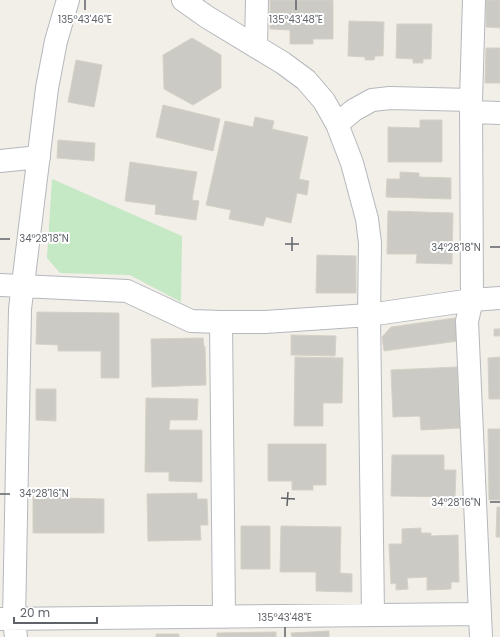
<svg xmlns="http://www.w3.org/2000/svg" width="500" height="637" font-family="Poppins,sans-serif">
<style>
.green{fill:#c5e8c5}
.building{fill:#cccac5;stroke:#d6d1c6}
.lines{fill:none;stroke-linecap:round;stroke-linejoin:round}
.street-casing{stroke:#b5b8bc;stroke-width:24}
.street{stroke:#fff;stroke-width:22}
.ticks{fill:none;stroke:#5f6368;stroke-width:1.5}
.ticks-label{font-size:10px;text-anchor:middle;fill:#5f6368;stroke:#fff;stroke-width:4;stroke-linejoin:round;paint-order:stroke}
</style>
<rect width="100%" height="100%" fill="#f1efe8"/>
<path class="green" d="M 52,179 L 182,236 L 181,302 L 130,275 L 60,273 L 47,258 Z"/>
<path class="building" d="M 270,0 L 333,0 L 333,39 L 313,39 L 313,44 L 290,44 L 290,30 L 270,29 Z
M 486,0 L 500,0 L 500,28 L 486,27 Z
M 349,21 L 384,22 L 383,56 L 375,56 L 374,60 L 365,60 L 365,57 L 348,56 Z
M 397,24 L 432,24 L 431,59 L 423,59 L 423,63 L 413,63 L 413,59 L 396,58 Z
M 192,38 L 221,55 L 221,88 L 193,105 L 164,89 L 163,55 Z
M 486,48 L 500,48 L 500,83 L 485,83 Z
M 76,60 L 102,65 L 94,107 L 68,102 Z
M 163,105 L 220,119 L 213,151 L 156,137 Z
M 255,117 L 274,121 L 272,129 L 308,137 L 299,179 L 309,181 L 307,195 L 297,193 L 291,223 L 266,217 L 263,226 L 229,219 L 231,210 L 206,205 L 225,121 L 253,127 Z
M 420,120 L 442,120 L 442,162 L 388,162 L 388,127 L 420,128 Z
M 58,140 L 95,143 L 94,161 L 57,158 Z
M 130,162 L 197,172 L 192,200 L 199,201 L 196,220 L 155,214 L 156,205 L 125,201 Z
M 400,172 L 419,173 L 419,177 L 451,178 L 451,199 L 386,197 L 387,179 L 400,179 Z
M 388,211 L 453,213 L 452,264 L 416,263 L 417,254 L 387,254 Z
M 317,255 L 356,256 L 356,293 L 316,293 Z
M 37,312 L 119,313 L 119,378 L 101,378 L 101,351 L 58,351 L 58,345 L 36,344 Z
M 455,318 L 458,341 L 384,351 L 382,337 L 391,327 Z
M 494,329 L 500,329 L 500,336 L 494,336 Z
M 291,335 L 336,336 L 335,356 L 291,355 Z
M 203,338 L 204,347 L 205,346 L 206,385 L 152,387 L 151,339 Z
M 295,357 L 343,358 L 342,403 L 323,403 L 323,426 L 294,426 Z
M 500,357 L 500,399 L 489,399 L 488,358 Z
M 457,367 L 460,428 L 421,430 L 420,416 L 393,417 L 391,370 Z
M 36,389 L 56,389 L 56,421 L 36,420 Z
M 146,398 L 198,399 L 197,420 L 170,420 L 169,430 L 202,430 L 202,482 L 169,481 L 169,472 L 145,472 Z
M 488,429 L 500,429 L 500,500 L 489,500 Z
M 268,444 L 326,444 L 326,485 L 313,485 L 313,490 L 292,490 L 292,481 L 268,481 Z
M 392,455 L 444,455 L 444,470 L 456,470 L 455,497 L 391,496 Z
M 45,491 L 62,491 L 62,498 L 104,499 L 104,533 L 33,533 L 33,496 L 45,496 Z
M 197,493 L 197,499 L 207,499 L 208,525 L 200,525 L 201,540 L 148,541 L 147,494 Z
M 497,507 L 500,507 L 500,537 L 496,537 Z
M 241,526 L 270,526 L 270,569 L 241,569 Z
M 281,526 L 341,527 L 340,573 L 352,574 L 352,592 L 316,591 L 316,572 L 280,572 Z
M 421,528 L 421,533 L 431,533 L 431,536 L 458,535 L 459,582 L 451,582 L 451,589 L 427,590 L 427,577 L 407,578 L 408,589 L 396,590 L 396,583 L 391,584 L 389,544 L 402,544 L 402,529 Z
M 329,631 L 329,637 L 292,637 L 291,633 Z
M 276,632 L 276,637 L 217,637 L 217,633 Z
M 156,634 L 179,634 L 179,637 L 156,637 Z"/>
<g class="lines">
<defs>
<path id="street" d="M 183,0 L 207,17 L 283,63 L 306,80 L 324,101 L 337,124 L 352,163 L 367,219 L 370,243 L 369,315 L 373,614
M 474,0 L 471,100 L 472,300 L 467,321 L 481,637
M 256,47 L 257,0
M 472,112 L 500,113
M 337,124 L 354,110 L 372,100 L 390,98 L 471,100
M 0,161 L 39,157
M 0,285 L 127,291 L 191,321 L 221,322 L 265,322 L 369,315 L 472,300 L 500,298
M 221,322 L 224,617
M 0,619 L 480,614
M 16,637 L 14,620 L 20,309 L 47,88 L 56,41 L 68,0"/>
</defs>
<use href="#street" class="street-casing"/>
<use href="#street" class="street"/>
</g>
<path class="ticks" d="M 85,10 L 85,0M 296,10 L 296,0M 0,239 L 10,239M 285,244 L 299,244M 490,247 L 500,247M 292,251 L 292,237M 0,494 L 10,494M 281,498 L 295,499M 490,502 L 500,502M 287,506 L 288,492M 285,637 L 285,627"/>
<g class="ticks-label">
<text x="85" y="23">135°43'46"E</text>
<text x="296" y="23">135°43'48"E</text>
<text x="44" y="242">34°28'18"N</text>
<text x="456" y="251">34°28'18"N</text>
<text x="44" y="497">34°28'16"N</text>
<text x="456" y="506">34°28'16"N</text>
<text x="285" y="621">135°43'48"E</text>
</g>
<path d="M14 617v6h83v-6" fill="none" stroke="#5f6368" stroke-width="2"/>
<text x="20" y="617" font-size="12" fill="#5f6368" stroke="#ffffff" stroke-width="3" paint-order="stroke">20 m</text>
</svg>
